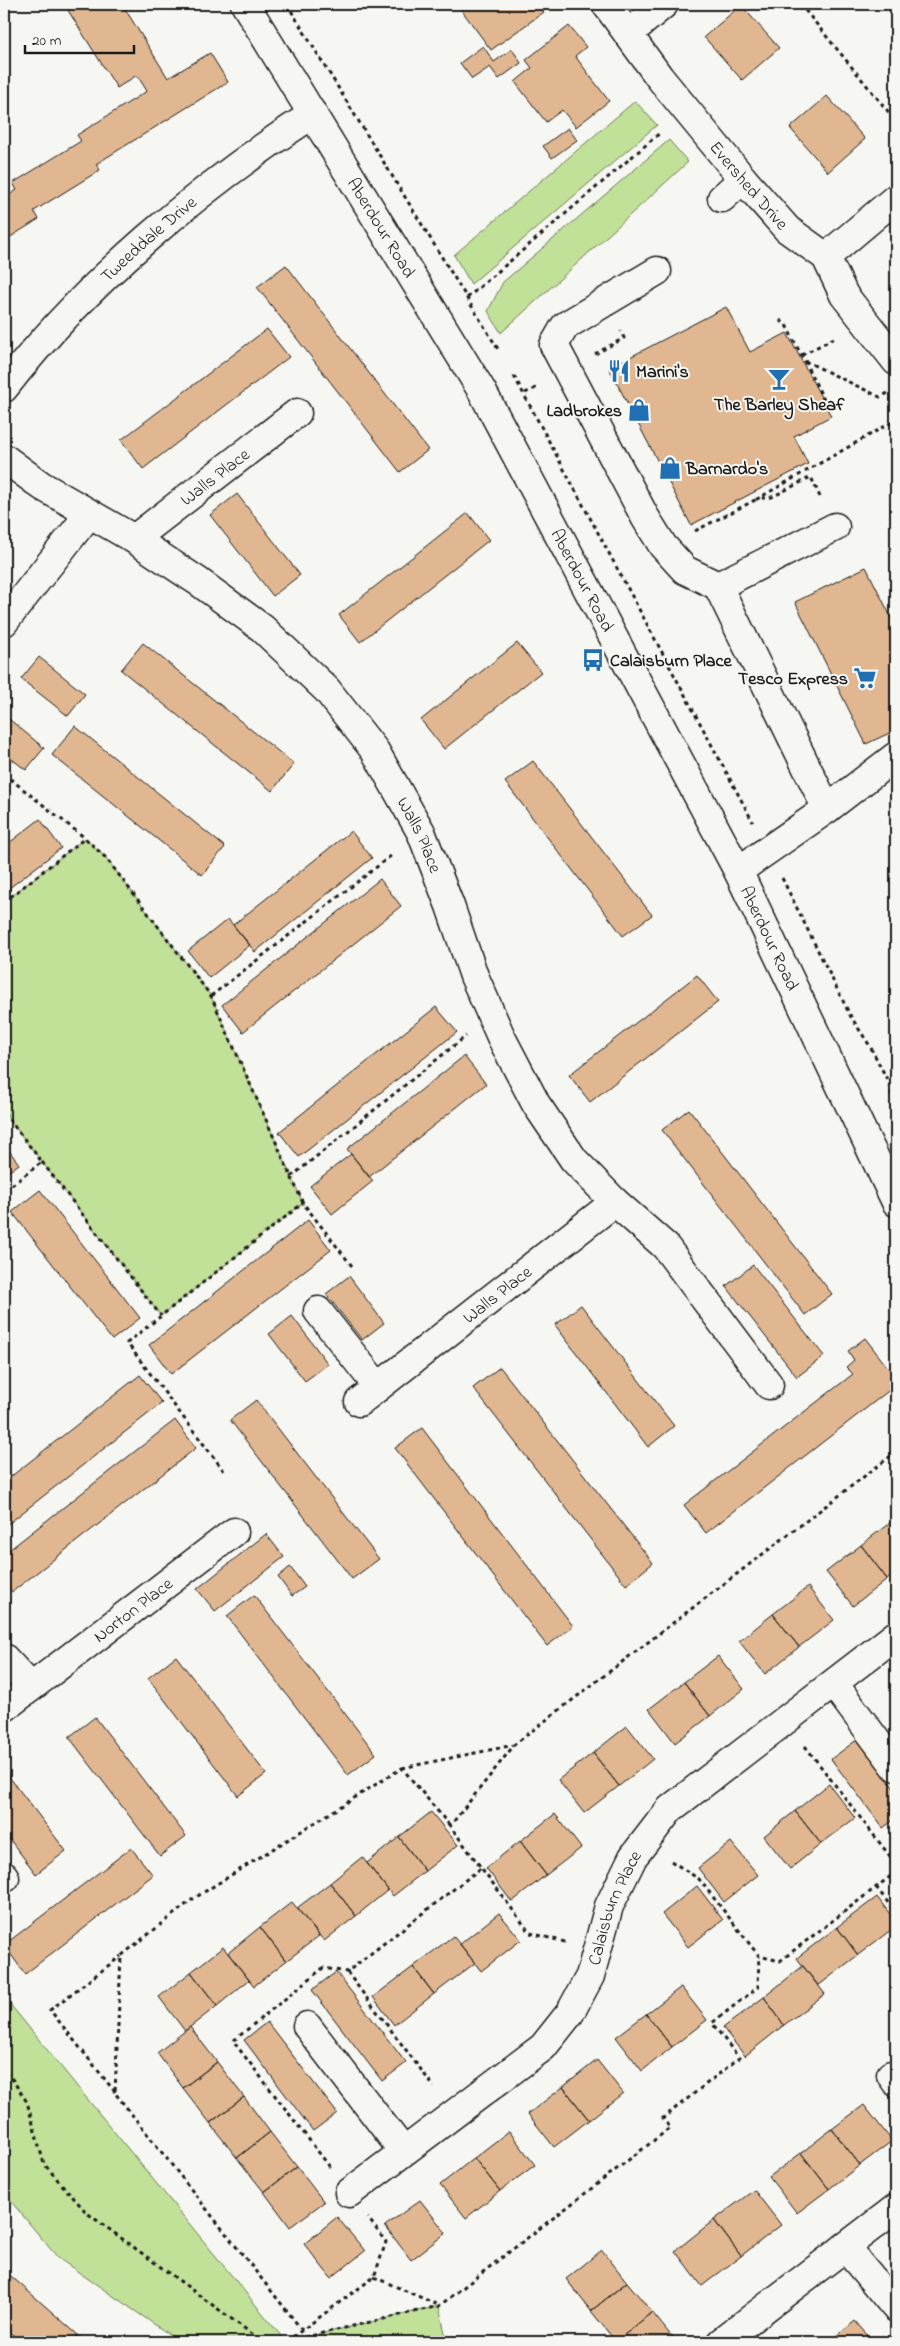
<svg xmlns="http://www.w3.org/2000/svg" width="900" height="2346" font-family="'Indie Flower',sans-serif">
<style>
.green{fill:#c1e098;stroke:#6e7e5a}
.building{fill:#e0b790;stroke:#1c1c1c}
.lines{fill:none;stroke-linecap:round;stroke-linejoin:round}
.minor-casing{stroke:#1c1c1c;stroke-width:31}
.major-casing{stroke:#1c1c1c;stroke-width:31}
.path{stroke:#1c1c1c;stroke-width:3;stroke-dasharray:4 4;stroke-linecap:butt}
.minor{stroke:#f6f6f2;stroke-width:28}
.major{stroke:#f6f6f2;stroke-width:28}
.labels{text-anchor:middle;stroke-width:4;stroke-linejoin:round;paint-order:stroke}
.street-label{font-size:18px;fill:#1c1c1c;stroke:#f6f6f2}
.poi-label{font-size:18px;font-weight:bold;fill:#1c1c1c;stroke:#f6f6f2;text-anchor:start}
</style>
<rect width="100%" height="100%" fill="#f6f6f2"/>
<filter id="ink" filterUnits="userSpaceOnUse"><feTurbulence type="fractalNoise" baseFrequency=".02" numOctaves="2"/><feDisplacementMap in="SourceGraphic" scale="10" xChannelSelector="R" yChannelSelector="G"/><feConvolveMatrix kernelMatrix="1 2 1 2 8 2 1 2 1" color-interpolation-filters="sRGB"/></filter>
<g filter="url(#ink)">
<path class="green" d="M 635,101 L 657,125 L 471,284 L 454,255 Z
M 669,140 L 688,162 L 501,333 L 488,311 L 503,282 Z
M 85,838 L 106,858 L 211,996 L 303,1203 L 161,1316 L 4,1113 L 4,902 Z
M 4,1997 L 286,2342 L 439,2306 L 447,2342 L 180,2342 L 58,2258 L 4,2193 Z"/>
<path class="building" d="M 64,4 L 122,4 L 168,78 L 210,53 L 228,82 L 96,164 L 100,170 L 34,211 L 39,219 L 4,241 L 4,198 L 17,190 L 13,183 L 81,141 L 77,135 L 147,91 L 137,75 L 117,88 Z
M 457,4 L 538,4 L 544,12 L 491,50 Z
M 741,5 L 779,48 L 742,80 L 704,37 Z
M 569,26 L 586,47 L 575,56 L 609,101 L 576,127 L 562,110 L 546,122 L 515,82 L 532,68 L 526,60 Z
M 483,46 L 494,62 L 512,49 L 521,63 L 499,79 L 490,67 L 472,79 L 460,63 Z
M 827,96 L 865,139 L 828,172 L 790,128 Z
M 568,128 L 577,140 L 552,158 L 543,146 Z
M 286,265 L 428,450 L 400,472 L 257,287 Z
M 726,307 L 750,352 L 787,333 L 831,416 L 794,436 L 808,464 L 691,525 L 609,368 Z
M 267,329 L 289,357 L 143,469 L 121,440 Z
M 237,494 L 300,575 L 273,596 L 210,515 Z
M 468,513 L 489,540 L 360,642 L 339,615 Z
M 866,567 L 896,627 L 896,730 L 866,744 L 795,602 Z
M 143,643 L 294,764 L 272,791 L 121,670 Z
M 517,643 L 541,672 L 444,749 L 421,720 Z
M 39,657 L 85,694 L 68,716 L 21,679 Z
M 4,715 L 44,748 L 26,770 L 4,753 Z
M 75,726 L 225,847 L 202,875 L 52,755 Z
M 533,761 L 652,915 L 623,936 L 505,782 Z
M 40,819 L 61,848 L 4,892 L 4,847 Z
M 351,831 L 372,858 L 255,952 L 233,925 Z
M 380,879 L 401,906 L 243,1032 L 222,1005 Z
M 228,919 L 250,945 L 209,978 L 188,951 Z
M 697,975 L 718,1002 L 590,1102 L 569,1075 Z
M 436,1007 L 457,1032 L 299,1157 L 279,1132 Z
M 464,1056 L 486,1084 L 369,1177 L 347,1149 Z
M 689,1109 L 832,1294 L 805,1315 L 662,1130 Z
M 4,1144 L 19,1164 L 4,1175 Z
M 351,1154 L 373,1181 L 332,1214 L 310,1186 Z
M 40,1190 L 140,1318 L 112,1340 L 12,1212 Z
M 308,1220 L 331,1250 L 171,1374 L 149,1345 Z
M 753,1265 L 824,1356 L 797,1377 L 726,1286 Z
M 349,1276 L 384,1323 L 362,1340 L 326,1294 Z
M 581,1305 L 674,1426 L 648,1447 L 555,1325 Z
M 292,1316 L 328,1364 L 305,1381 L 269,1334 Z
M 865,1338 L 896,1378 L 896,1385 L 706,1533 L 684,1505 L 853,1374 L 846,1367 L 854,1360 L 848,1351 Z
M 500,1367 L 653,1563 L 626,1585 L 473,1388 Z
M 140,1375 L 162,1403 L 4,1527 L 4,1482 Z
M 256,1400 L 379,1559 L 352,1579 L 230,1420 Z
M 175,1420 L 196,1448 L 12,1592 L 4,1582 L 4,1554 Z
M 422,1428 L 573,1626 L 547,1646 L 395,1448 Z
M 896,1518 L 896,1571 L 887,1579 L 861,1545 Z
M 266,1534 L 284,1557 L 215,1611 L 197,1589 Z
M 861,1545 L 887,1579 L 853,1606 L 826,1572 Z
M 290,1567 L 305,1587 L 292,1596 L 278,1577 Z
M 808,1587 L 834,1620 L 799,1647 L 773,1614 Z
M 254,1595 L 376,1754 L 348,1775 L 227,1616 Z
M 773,1614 L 799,1647 L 765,1674 L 739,1641 Z
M 176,1656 L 266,1774 L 238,1796 L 148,1678 Z
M 718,1656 L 744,1689 L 710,1716 L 684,1682 Z
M 684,1682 L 710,1716 L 675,1743 L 649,1709 Z
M 95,1717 L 186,1836 L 160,1856 L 69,1737 Z
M 627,1726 L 653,1759 L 619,1786 L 593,1753 Z
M 858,1739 L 896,1791 L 896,1818 L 883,1828 L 831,1759 Z
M 593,1753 L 619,1786 L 584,1813 L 558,1780 Z
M 7,1774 L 66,1851 L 36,1874 L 4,1832 L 4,1776 Z
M 829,1784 L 855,1818 L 821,1844 L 795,1811 Z
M 795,1811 L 821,1844 L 790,1869 L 764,1836 Z
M 431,1812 L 458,1845 L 425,1871 L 399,1837 Z
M 555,1814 L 581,1848 L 546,1875 L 520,1841 Z
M 399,1837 L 425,1871 L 393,1896 L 367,1863 Z
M 520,1841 L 546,1875 L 512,1902 L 486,1868 Z
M 731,1842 L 758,1875 L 724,1902 L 698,1868 Z
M 131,1848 L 153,1875 L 25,1974 L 4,1945 Z
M 362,1857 L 388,1890 L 356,1916 L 330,1883 Z
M 330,1883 L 356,1916 L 324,1941 L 297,1908 Z
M 697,1886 L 723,1920 L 688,1947 L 662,1914 Z
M 877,1897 L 896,1922 L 896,1926 L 858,1955 L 837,1927 Z
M 292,1902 L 319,1936 L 286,1961 L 260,1927 Z
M 499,1913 L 521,1940 L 481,1971 L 460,1944 Z
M 260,1927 L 286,1961 L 254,1986 L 228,1953 Z
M 837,1927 L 858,1955 L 818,1986 L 797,1958 Z
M 453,1936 L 475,1963 L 434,1994 L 413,1967 Z
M 223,1947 L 249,1980 L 217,2006 L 191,1972 Z
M 803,1966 L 825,1994 L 784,2025 L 764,1997 Z
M 413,1967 L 434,1994 L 394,2025 L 373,1997 Z
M 191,1972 L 217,2006 L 185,2031 L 159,1997 Z
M 336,1972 L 406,2063 L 382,2081 L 312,1990 Z
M 681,1987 L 707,2020 L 672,2047 L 646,2014 Z
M 764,1997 L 784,2025 L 745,2056 L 723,2028 Z
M 646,2014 L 672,2047 L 642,2071 L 616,2037 Z
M 267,2022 L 337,2113 L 313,2131 L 244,2040 Z
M 190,2027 L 217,2062 L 183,2088 L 157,2053 Z
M 597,2060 L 623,2093 L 589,2120 L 563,2087 Z
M 217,2062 L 244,2097 L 210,2123 L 183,2088 Z
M 563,2087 L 589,2120 L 554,2147 L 528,2114 Z
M 244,2097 L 270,2132 L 237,2158 L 210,2123 Z
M 864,2105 L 892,2141 L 860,2165 L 832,2129 Z
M 832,2129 L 860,2165 L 829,2189 L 801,2153 Z
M 509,2131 L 535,2165 L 500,2191 L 474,2158 Z
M 270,2132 L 297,2167 L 264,2192 L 237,2158 Z
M 801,2153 L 829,2189 L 797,2213 L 769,2177 Z
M 474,2158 L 500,2191 L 466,2218 L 440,2185 Z
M 297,2167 L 324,2202 L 290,2227 L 264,2192 Z
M 754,2190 L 781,2225 L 741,2256 L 714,2220 Z
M 420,2200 L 446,2233 L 411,2260 L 385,2226 Z
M 337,2217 L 365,2251 L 331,2278 L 304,2244 Z
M 714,2220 L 741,2256 L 702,2286 L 675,2251 Z
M 602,2250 L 627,2282 L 591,2311 L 566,2279 Z
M 4,2270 L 78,2335 L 72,2342 L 21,2342 L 4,2327 Z
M 627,2282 L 652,2312 L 616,2342 L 591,2311 Z
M 652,2312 L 676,2342 L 616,2342 Z
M 855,2321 L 873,2342 L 830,2342 Z
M 78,2335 L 86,2342 L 72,2342 Z"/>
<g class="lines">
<defs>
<g id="minor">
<path id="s1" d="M 606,4 L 660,78 L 743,179 L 787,229 L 826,257 L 844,295 L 896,361"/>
<path d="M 628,34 L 664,4"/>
<path d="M 722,198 L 743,179"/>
<path d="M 826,257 L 896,198"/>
<path d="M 657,271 L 565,326 L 554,345 L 645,517 L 663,546 L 685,570 L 718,586"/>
<path id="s2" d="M 4,388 C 86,282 201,186 313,114"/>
<path id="s3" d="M 4,458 L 42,486 L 134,539 L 199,582 L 262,628 L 327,690 L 375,751 L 421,832 L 450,906 L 474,976 L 502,1039 L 536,1104 L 574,1160 L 615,1202 L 665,1246 L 769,1385"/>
<path id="s4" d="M 134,539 L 297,413"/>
<path d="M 4,622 L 89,514"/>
<path d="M 827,809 L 896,756"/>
<path d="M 738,871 L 827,809 L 718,586 L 835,527"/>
<path d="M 318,1311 L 378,1387"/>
<path id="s5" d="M 359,1402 L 615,1202"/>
<path d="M 4,1658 L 31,1687"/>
<path d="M 834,1684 L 896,1767"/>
<path id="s6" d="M 4,1708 L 234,1532"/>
<path d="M 4,1876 L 5,1878"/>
<path d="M 307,2026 L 403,2151"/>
<path d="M 891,2075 L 896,2082"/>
<path id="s7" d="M 349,2193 L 543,2047 L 570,2013 L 590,1976 L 609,1906 L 633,1857 L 670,1809 L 896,1635"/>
<path d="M 845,2247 L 896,2308"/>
<path d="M 721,2342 L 896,2208"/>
</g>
<g id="major">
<path id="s8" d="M 245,4 L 482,391 L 738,871 L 896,1202"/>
</g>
</defs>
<use href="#minor" class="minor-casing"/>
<use href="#major" class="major-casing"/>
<path class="path" d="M 287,4 L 498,349
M 800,4 L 896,121
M 467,298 L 661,132
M 780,320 L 786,325 L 826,404
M 595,354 L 624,338 L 621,331
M 802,355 L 836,337
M 805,361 L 880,397 L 888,393
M 514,376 L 753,822
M 525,393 L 538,387 L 539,388
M 820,497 L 811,477 L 772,497 L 757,499 L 896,420
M 695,531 L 757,499
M 4,774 L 85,838
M 782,878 L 851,1017 L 870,1046 L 889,1083 L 896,1110
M 4,902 L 85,838 L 106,858 L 211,996 L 303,1203 L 352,1266
M 211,996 L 392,855
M 4,1113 L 42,1162 L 4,1191
M 42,1162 L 161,1316
M 291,1177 L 466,1036
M 224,1471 L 127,1343 L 303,1203
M 805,1746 L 896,1864
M 402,1768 L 514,1745
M 671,1861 L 699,1879 L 759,1956 L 780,1961 L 896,1872
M 876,1887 L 896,1913
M 565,1942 L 530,1933 L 450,1826 L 515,1744 L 896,1452
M 347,1972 L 434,2087
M 4,2074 L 12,2079 L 27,2102 L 44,2164 L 87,2213 L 263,2342
M 115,2092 L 50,2010 L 121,1956
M 330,2167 L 233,2041 L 323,1968 L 347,1972 L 481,1868
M 374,2277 L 438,2305
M 302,2330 L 115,2093 L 121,1956 L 193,1899 L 402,1768 L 450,1826
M 289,2341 L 439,2306 L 670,2128 L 663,2118 L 739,2058 L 712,2023 L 758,1987 L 759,1956
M 286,2342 L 374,2277 L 386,2242 L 368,2218"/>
<use href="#minor" class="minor"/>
<use href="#major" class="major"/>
</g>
</g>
<defs>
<symbol id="restaurant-bare" viewBox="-9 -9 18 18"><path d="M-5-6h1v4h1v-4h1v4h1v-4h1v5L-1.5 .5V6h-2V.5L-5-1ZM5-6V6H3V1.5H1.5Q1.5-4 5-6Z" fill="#1f6fb2" stroke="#f6f6f2" stroke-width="2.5" paint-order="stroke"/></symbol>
<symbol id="bar-bare" viewBox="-9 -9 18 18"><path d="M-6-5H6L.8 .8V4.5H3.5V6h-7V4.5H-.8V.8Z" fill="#1f6fb2" stroke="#f6f6f2" stroke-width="2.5" paint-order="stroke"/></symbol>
<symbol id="shop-bare" viewBox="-9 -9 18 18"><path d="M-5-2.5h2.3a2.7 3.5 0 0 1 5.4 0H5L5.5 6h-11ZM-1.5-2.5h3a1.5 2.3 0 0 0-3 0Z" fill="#1f6fb2" stroke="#f6f6f2" stroke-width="2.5" paint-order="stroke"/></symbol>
<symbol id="bus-bare" viewBox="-9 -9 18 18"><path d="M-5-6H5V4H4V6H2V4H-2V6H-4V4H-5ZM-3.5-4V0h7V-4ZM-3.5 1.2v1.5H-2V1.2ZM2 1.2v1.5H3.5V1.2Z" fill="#1f6fb2" stroke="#f6f6f2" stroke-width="2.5" paint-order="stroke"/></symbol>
<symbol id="supermarket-bare" viewBox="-9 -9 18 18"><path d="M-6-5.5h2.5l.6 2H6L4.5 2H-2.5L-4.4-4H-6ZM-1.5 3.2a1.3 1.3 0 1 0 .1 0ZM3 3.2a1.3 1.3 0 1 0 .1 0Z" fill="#1f6fb2" stroke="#f6f6f2" stroke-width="2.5" paint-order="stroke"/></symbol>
</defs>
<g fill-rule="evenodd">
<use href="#restaurant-bare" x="603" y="355" width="32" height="32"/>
<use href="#bar-bare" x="763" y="363" width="32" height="32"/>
<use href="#shop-bare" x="623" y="394" width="32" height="32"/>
<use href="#shop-bare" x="654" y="452" width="32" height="32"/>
<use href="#bus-bare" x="577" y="644" width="32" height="32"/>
<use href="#supermarket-bare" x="849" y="662" width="32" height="32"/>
</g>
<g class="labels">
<g class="street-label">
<text dy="6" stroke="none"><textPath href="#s1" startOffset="231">Evershed Drive</textPath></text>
<text dy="6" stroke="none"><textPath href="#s8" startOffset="262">Aberdour Road</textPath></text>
<text dy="6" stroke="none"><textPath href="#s2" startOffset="208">Tweeddale Drive</textPath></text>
<text dy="6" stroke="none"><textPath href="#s4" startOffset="102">Walls Place</textPath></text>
<text dy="6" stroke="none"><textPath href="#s8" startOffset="668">Aberdour Road</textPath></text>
<text dy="6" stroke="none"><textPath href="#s3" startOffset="572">Walls Place</textPath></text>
<text dy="6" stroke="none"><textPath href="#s8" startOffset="1072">Aberdour Road</textPath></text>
<text dy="6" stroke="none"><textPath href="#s5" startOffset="175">Walls Place</textPath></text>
<text dy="6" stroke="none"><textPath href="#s6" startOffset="162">Norton Place</textPath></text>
<text dy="6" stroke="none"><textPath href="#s7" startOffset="401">Calaisburn Place</textPath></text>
</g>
<g class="poi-label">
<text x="636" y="377">Marini's</text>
<text x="779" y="410" text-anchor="middle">The Barley Sheaf</text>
<text x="622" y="416" text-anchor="end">Ladbrokes</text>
<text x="686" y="474">Barnardo's</text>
<text x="610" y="666">Calaisburn Place</text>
<text x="848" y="684" text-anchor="end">Tesco Express</text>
</g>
</g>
<rect width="900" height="2346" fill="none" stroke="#f6f6f2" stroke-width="20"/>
<rect x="10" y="10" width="880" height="2326" fill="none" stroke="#1c1c1c" stroke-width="2" filter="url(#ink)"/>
<path d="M25 45v8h109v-8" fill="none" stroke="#1c1c1c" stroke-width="2.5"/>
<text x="32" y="45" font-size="15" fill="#1c1c1c" stroke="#f6f6f2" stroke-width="4" paint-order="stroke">20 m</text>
</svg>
